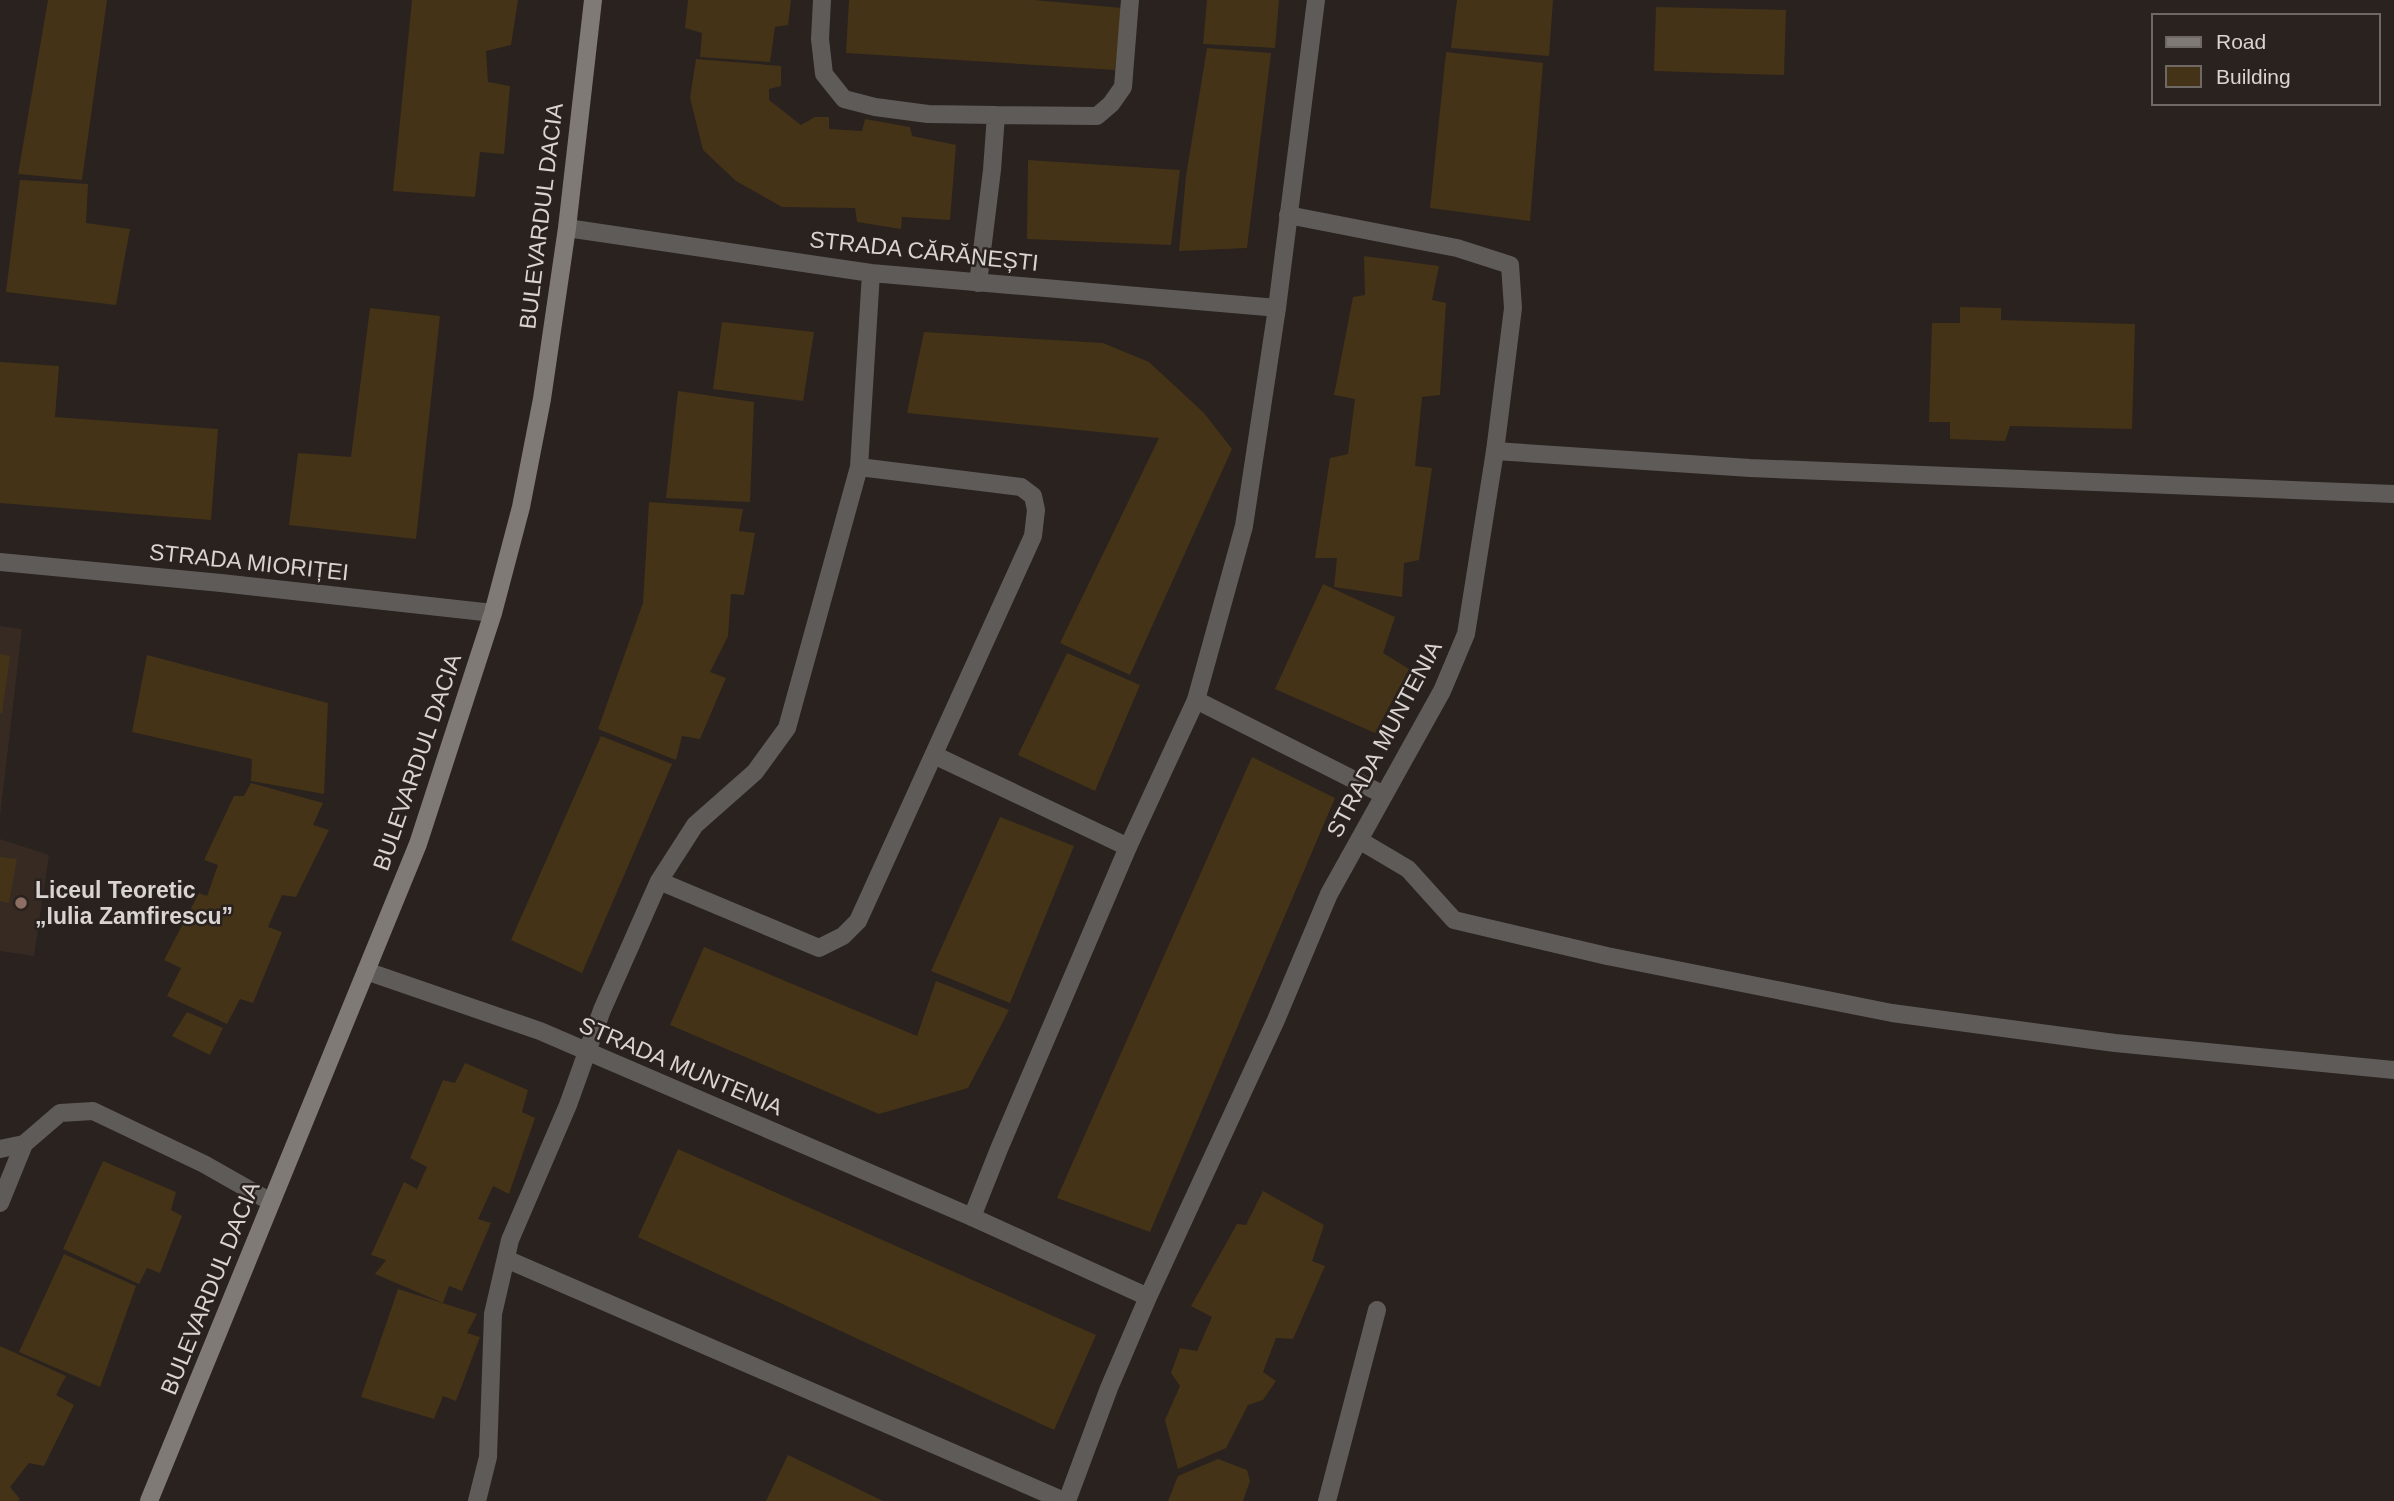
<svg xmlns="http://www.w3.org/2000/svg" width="2394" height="1501" font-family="Helvetica,sans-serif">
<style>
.built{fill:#372a23}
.building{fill:#443317}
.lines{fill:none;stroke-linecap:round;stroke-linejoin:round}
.service{stroke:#5f5b59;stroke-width:18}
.minor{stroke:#5f5b59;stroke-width:18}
.tertiary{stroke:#5f5b59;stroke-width:18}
.secondary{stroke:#807a77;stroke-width:18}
.education-dot{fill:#8d6e63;stroke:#29221e;stroke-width:2.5}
.labels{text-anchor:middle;stroke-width:5;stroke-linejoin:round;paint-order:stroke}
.street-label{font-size:23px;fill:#d9d4d1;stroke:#29221e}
.poi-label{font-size:23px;font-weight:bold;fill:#d9d4d1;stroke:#29221e;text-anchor:start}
</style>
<rect width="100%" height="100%" fill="#29221e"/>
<path class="built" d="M 0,626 L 22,629 L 0,817 Z
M 0,839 L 49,855 L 34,956 L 0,951 Z"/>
<path class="building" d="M 48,0 L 107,0 L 82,180 L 18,174 Z
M 412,0 L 518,0 L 511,45 L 486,51 L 488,82 L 510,86 L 504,154 L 480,152 L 475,197 L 393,191 Z
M 688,0 L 791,0 L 788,25 L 775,27 L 770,62 L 700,57 L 702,33 L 685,28 Z
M 849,0 L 1034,0 L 1122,8 L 1115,70 L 846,53 Z
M 1207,0 L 1279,0 L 1275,48 L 1203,44 Z
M 1457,0 L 1553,0 L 1549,56 L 1451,48 Z
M 1656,7 L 1786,10 L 1784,75 L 1654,71 Z
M 1207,48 L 1271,53 L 1247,248 L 1179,251 L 1186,176 Z
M 1446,52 L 1543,63 L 1530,221 L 1430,208 Z
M 696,59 L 781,66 L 781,86 L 769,89 L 769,100 L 801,125 L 815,117 L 829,117 L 829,129 L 862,131 L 865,119 L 910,127 L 912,136 L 956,145 L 950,220 L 902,217 L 901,229 L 857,222 L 855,208 L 782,207 L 736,181 L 703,150 L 690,98 Z
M 1028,160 L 1180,170 L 1171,245 L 1027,239 Z
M 20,180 L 88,184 L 86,223 L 130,229 L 116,305 L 6,292 Z
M 1364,256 L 1439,266 L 1432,300 L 1446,303 L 1440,395 L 1422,397 L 1415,466 L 1432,468 L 1419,560 L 1404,563 L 1402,597 L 1334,587 L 1337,558 L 1315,558 L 1330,458 L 1348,454 L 1355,399 L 1334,395 L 1353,297 L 1365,295 Z
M 1960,307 L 2001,308 L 2001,320 L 2135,324 L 2132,429 L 2010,426 L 2005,441 L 1950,439 L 1950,422 L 1929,422 L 1932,323 L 1960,323 Z
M 370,308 L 440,316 L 416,539 L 289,525 L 298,453 L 351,457 Z
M 722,322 L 814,332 L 803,401 L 713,389 Z
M 924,332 L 1103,343 L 1149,362 L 1204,413 L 1232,449 L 1130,675 L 1060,643 L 1159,438 L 907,413 Z
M 0,362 L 59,366 L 55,417 L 218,429 L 211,520 L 0,503 Z
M 678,391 L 754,402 L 750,502 L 666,498 Z
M 649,502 L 743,509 L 739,531 L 755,533 L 744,595 L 731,594 L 728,636 L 710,672 L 726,678 L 700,739 L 682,736 L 676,760 L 598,729 L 643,603 Z
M 1323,584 L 1395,617 L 1383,653 L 1409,669 L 1375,733 L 1275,689 Z
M 1067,653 L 1140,685 L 1095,791 L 1018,755 Z
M 0,654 L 10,656 L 2,713 L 0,713 Z
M 147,655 L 328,703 L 324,794 L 251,781 L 252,759 L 132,732 Z
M 601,736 L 672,764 L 582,973 L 511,940 Z
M 1252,757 L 1335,798 L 1150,1232 L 1057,1198 Z
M 251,783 L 323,803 L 313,825 L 329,830 L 296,897 L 282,895 L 268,927 L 282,932 L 253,1003 L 240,999 L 227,1024 L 167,996 L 181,968 L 164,960 L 199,893 L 207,896 L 218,865 L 204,860 L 234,796 L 244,796 Z
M 1000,817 L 1074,846 L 1010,1003 L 931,971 Z
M 0,857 L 17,859 L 9,903 L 0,901 Z
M 704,947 L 917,1036 L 936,981 L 1009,1010 L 968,1088 L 879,1114 L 670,1025 Z
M 187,1012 L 223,1028 L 210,1055 L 172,1036 Z
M 465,1063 L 528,1090 L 522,1112 L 535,1118 L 509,1194 L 493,1186 L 478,1219 L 491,1223 L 462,1291 L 449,1286 L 443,1303 L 375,1274 L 386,1260 L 371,1255 L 404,1182 L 417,1189 L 427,1167 L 410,1158 L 443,1080 L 455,1083 Z
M 678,1149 L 1096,1335 L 1054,1430 L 638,1237 Z
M 103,1161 L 176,1192 L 171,1210 L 182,1216 L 160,1273 L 147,1268 L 139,1284 L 63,1249 Z
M 1263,1191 L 1324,1225 L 1312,1261 L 1325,1266 L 1293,1339 L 1276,1338 L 1263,1372 L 1276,1381 L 1263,1400 L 1248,1405 L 1226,1448 L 1178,1469 L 1165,1420 L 1180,1386 L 1171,1373 L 1180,1348 L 1197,1351 L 1212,1317 L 1191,1306 L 1237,1224 L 1246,1225 Z
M 64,1254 L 136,1286 L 100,1387 L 19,1352 Z
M 398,1289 L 477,1314 L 467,1333 L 480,1337 L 456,1401 L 443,1396 L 434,1419 L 361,1397 Z
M 0,1346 L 66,1376 L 56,1395 L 74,1405 L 44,1466 L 29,1463 L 10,1487 L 20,1499 L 18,1501 L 0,1501 Z
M 788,1455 L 883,1501 L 766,1501 Z
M 1218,1459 L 1247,1470 L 1250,1481 L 1243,1501 L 1168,1501 L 1178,1476 Z"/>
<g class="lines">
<path class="service" d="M 1495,451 L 1750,468 L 2394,494
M 506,1259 L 1064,1501"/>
<path class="minor" d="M 822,0 L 820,39 L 824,74 L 844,99 L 875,107 L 928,114 L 996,115 L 992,170 L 978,283
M 996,115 L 1097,116 L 1111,104 L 1123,87 L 1130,0
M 567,228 L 871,273 L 1277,308
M 0,562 L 221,583 L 493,613
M 1196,700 L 1384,795
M 934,755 L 1128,847
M 1359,840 L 1408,869 L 1454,920 L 1607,956 L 1892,1013 L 2115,1043 L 2394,1070
M 659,881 L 819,948 L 843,936 L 858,921 L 1033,536 L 1036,510 L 1033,496 L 1021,487 L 859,467
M 0,1149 L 24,1144 L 60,1113 L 93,1111 L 204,1164 L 271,1202
M 0,1203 L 24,1144
M 972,1217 L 1148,1297
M 477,1501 L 488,1457 L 493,1314 L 510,1240 L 568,1105 L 602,1010 L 659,881 L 695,825 L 755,772 L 787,728 L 859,467 L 871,273
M 1067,1501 L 1109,1388 L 1148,1297 L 1276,1020 L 1329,894 L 1442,691 L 1466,634 L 1495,451 L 1513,308 L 1510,265 L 1457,248 L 1288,215
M 1327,1501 L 1377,1310"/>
<path class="tertiary" d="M 366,971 L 540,1031 L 972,1217 L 999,1149 L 1128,847 L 1196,700 L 1244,526 L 1277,308 L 1316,0"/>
<path class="secondary" d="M 149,1501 L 418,844 L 493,613 L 521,507 L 542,399 L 567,228 L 593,0"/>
</g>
<circle class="education-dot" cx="21" cy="903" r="7"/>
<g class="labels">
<g class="street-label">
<text transform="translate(541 216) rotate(-83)" y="8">BULEVARDUL DACIA</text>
<text transform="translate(924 251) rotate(6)" y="8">STRADA CĂRĂNEȘTI</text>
<text transform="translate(249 562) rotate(6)" y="8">STRADA MIORIȚEI</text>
<text transform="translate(1384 739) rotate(-62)" y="8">STRADA MUNTENIA</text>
<text transform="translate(417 762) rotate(-71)" y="8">BULEVARDUL DACIA</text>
<text transform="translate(681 1066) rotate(23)" y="8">STRADA MUNTENIA</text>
<text transform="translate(210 1288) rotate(-68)" y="8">BULEVARDUL DACIA</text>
</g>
<g class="poi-label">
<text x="35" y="898">Liceul Teoretic<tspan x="35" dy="26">„Iulia Zamfirescu”</tspan></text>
</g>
</g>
<rect x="2152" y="14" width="228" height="91" fill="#29221e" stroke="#6f6966" stroke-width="2"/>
<rect x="2166" y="37" width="35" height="10" fill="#807a77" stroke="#6f6966" stroke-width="2"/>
<text x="2216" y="49" font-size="21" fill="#d9d4d1">Road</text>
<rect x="2166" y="66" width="35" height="21" fill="#443317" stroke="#6f6966" stroke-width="2"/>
<text x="2216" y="84" font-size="21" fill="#d9d4d1">Building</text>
</svg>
